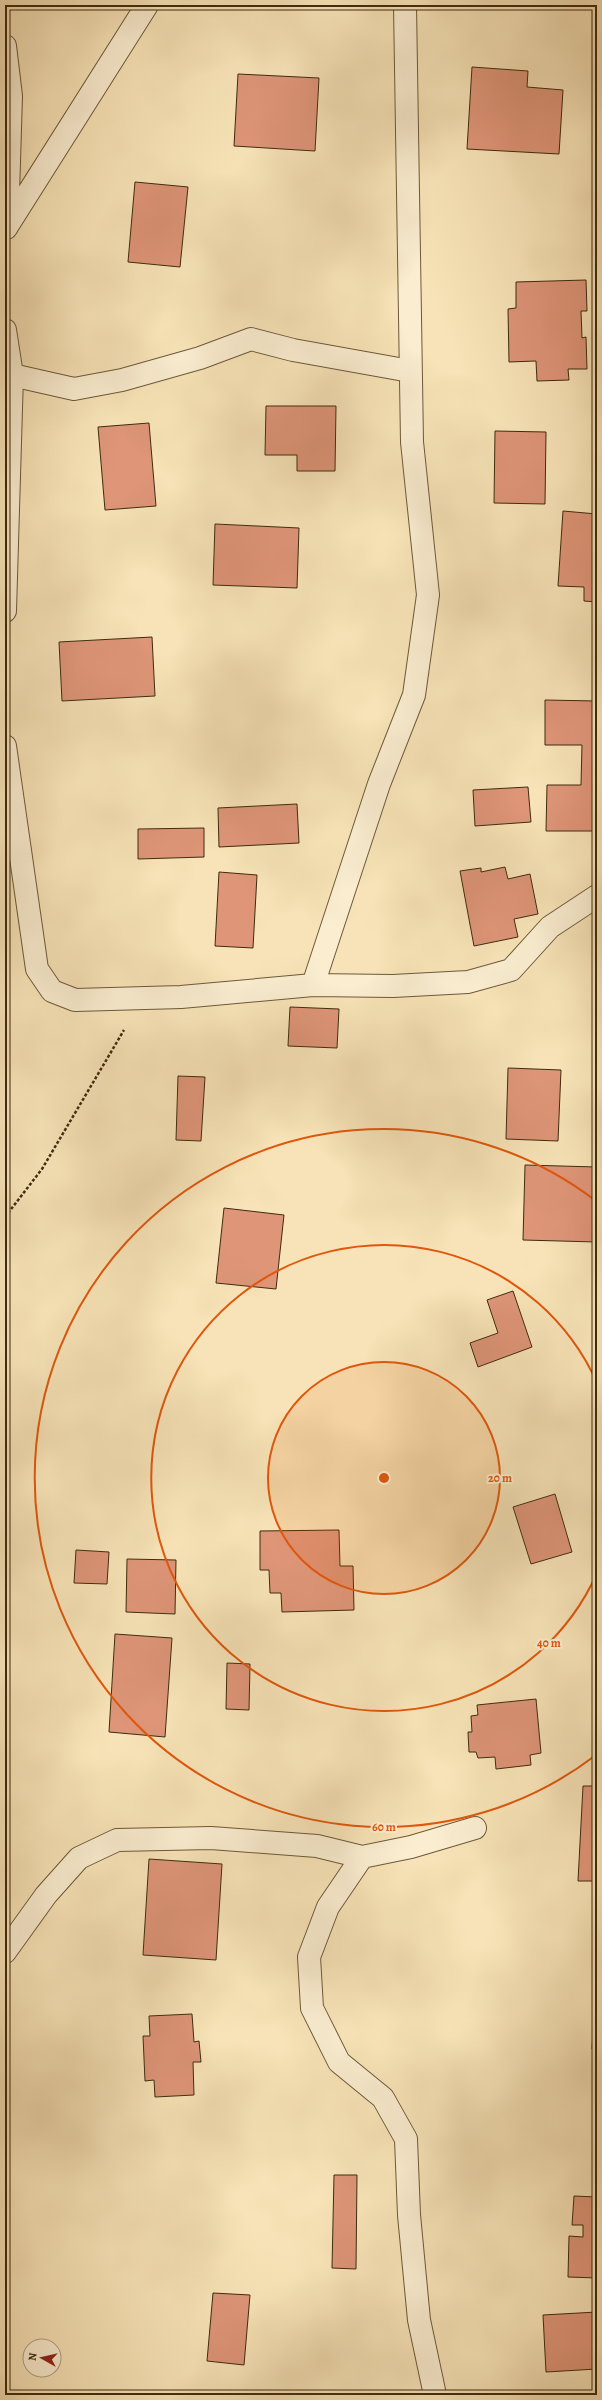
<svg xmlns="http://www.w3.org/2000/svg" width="602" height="2400" font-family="Alegreya,serif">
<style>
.building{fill:#de9578;stroke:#3f2b0f}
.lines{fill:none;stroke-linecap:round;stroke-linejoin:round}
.street-casing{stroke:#6d5939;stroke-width:24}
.path{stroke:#3f2b0f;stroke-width:2.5;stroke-dasharray:3 2;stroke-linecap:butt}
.street{stroke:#faedd0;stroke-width:22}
.ring{fill:none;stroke:#e0570c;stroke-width:2}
.centre{fill:#e0570c;stroke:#faedd0;stroke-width:2}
.ring-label{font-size:12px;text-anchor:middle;font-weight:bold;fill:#e0570c;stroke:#faedd0;stroke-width:4;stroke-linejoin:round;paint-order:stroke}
</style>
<rect width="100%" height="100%" fill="#f7e3b7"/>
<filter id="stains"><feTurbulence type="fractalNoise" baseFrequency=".005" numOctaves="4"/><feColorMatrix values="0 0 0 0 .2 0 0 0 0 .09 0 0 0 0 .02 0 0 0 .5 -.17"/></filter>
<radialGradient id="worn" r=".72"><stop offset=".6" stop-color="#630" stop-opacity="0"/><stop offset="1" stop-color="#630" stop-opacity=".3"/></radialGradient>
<path class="building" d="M 472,67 L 528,71 L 527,87 L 563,90 L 559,154 L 467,149 Z
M 238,74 L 319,78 L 315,151 L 234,146 Z
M 135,182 L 188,187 L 180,267 L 128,262 Z
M 586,280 L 587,311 L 581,311 L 582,338 L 586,337 L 587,369 L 568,369 L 569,380 L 537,381 L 536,361 L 509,362 L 508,309 L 516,308 L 516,282 Z
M 266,406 L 336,406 L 335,471 L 297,471 L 297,455 L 265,455 Z
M 149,423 L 156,506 L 105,510 L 98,427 Z
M 495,431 L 546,432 L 545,504 L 494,503 Z
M 563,511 L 597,514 L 597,602 L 584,601 L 584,587 L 558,586 Z
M 215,524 L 299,528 L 297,588 L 213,585 Z
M 152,637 L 155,696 L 62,701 L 59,642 Z
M 545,700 L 597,701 L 597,831 L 546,831 L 547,785 L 581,785 L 582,745 L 545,745 Z
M 528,787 L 531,822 L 475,826 L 473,790 Z
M 297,804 L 299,843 L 219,847 L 218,808 Z
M 204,828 L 204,857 L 138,859 L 138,829 Z
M 505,867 L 508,879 L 530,874 L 538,914 L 514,919 L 518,937 L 474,946 L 460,871 L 481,868 L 481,872 Z
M 219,872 L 257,875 L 253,948 L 215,946 Z
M 290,1007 L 339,1009 L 337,1048 L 288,1046 Z
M 508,1068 L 561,1070 L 558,1141 L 506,1139 Z
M 178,1076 L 205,1077 L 201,1141 L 176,1140 Z
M 525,1165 L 597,1167 L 597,1242 L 523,1240 Z
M 224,1208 L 284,1215 L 276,1289 L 216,1283 Z
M 513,1291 L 532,1347 L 478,1367 L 470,1343 L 498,1333 L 487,1300 Z
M 555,1494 L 572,1552 L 531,1564 L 513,1507 Z
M 339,1530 L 340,1566 L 353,1566 L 354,1610 L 282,1612 L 281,1593 L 270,1593 L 269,1570 L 260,1570 L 260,1531 Z
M 76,1550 L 109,1552 L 107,1584 L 74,1583 Z
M 127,1559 L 176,1560 L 175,1614 L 126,1612 Z
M 115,1634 L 172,1638 L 165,1737 L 109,1732 Z
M 227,1663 L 250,1664 L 249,1710 L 226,1709 Z
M 536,1699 L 541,1753 L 530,1755 L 531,1765 L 496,1769 L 495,1757 L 478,1758 L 476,1752 L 469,1752 L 468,1732 L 472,1732 L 471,1716 L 478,1715 L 477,1705 Z
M 583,1786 L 597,1786 L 597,1881 L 578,1881 Z
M 149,1859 L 222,1864 L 216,1960 L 143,1955 Z
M 595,1992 L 597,1992 L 597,2049 L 592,2049 Z
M 192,2014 L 194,2042 L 199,2041 L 201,2062 L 193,2062 L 194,2095 L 155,2097 L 154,2080 L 145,2081 L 143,2036 L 150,2036 L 149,2016 Z
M 334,2175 L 357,2175 L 356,2269 L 332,2268 Z
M 574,2196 L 597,2197 L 597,2278 L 568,2277 L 569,2236 L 583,2237 L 583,2225 L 572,2225 Z
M 213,2293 L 250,2295 L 244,2365 L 207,2361 Z
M 597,2312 L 597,2369 L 546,2372 L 543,2315 Z"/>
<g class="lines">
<defs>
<path id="street" d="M 5,46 L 11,96 L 7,227
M 6,228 L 147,5
M 5,330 L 12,375 L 5,611
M 12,375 L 74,389 L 122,380 L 200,358 L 251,339 L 293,350 L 410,371
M 5,746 L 37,969 L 52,991 L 75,1000 L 181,997 L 313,985 L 393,986 L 468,982 L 511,970 L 550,927 L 597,896
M 313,985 L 379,784 L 414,695 L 428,595 L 412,442 L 405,5
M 362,1857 L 328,1907 L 309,1957 L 312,2008 L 339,2062 L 383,2098 L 406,2139 L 409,2215 L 419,2320 L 435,2395
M 5,1952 L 46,1895 L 79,1858 L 117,1840 L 211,1838 L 317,1846 L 362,1857 L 411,1847 L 475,1828"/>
</defs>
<use href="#street" class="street-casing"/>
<path class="path" d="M 5,1217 L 42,1169 L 124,1030"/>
<use href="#street" class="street"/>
</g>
<circle cx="384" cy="1478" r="116" fill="#e0570c" fill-opacity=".12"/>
<g class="ring">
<circle cx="384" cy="1478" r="116"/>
<path d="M597 1573A233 233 0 1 1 597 1383"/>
<path d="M596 1755A349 349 0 1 1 596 1201"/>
</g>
<circle cx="384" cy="1478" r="6" class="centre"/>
<g class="ring-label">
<text x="500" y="1482">20 m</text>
<text x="549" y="1647">40 m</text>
<text x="384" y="1831">60 m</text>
</g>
<rect width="602" height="2400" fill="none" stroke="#f7e3b7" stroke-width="20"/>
<rect x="6" y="6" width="590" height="2388" fill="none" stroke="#3f2b0f" stroke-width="2"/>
<rect x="10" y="10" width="582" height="2380" fill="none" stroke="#3f2b0f"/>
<g transform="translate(42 2358) rotate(278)"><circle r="19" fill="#faedd0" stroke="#af9f83"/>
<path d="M0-3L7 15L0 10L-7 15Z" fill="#8f2418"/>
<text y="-6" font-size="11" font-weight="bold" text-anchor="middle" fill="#3f2b0f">N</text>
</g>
<rect width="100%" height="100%" filter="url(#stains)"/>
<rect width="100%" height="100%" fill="url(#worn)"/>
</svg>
